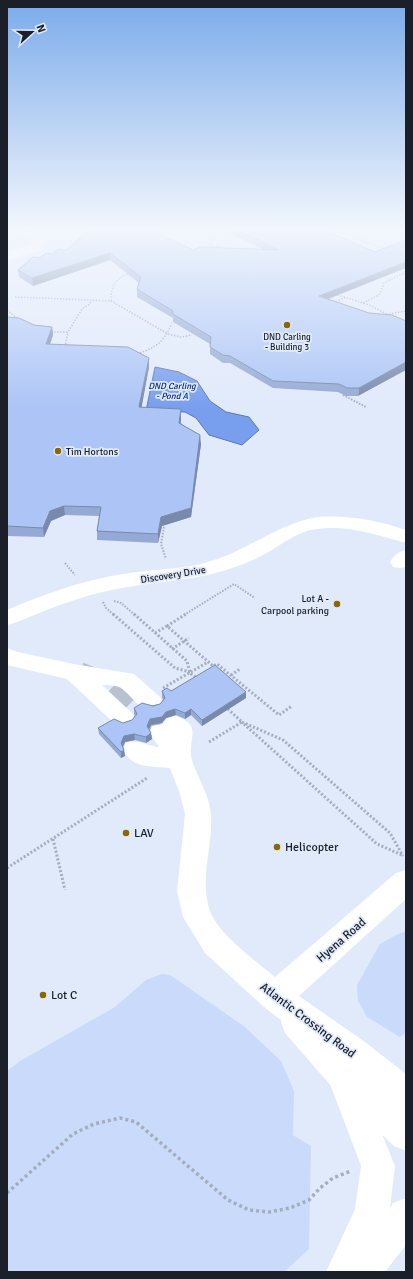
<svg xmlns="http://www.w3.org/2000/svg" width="413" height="1279" font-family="Signika,sans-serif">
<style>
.green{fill:#c9dafa}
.water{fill:#789eee;stroke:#5c78b3}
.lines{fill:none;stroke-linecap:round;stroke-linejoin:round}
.minor-tunnel{stroke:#b9c1d1;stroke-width:24;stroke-dasharray:24 12;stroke-linecap:butt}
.path-far3{stroke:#a5adbc;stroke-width:1.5;stroke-dasharray:1.5 1.5;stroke-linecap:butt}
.path-far2{stroke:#a5adbc;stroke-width:2;stroke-dasharray:1.5 1.5;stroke-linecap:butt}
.path-far1{stroke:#a5adbc;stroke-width:3;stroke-dasharray:2 2;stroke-linecap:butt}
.path{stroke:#a5adbc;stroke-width:3.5;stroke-dasharray:3 3;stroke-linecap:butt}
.minor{fill:#fff;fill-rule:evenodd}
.major{fill:#fff;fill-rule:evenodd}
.wall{fill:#94a9d4}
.shaded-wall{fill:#788aac}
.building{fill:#acc5f6;stroke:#788aac}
.poi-dot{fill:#8a6605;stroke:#e1eafb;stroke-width:1.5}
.labels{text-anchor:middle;stroke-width:3.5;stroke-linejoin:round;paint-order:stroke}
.far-poi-label{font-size:9px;fill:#1a1f29;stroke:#e1eafb}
.far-water-label{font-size:9px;font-style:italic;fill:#072882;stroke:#e1eafb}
.poi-label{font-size:10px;fill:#1a1f29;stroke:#e1eafb;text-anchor:start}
.street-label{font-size:10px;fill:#1a1f29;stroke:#e1eafb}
.near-poi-label{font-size:12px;fill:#1a1f29;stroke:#e1eafb;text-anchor:start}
.near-street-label{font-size:12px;fill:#1a1f29;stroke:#e1eafb}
</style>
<rect width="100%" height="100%" fill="#e1eafb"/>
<path class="green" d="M 406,931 L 406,1033 L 400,1037 L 367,1017 L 358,1001 L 357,985 L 380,944 L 396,935 Z
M 162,974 L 170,975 L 245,1027 L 281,1061 L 294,1091 L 293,1135 L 311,1146 L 309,1249 L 284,1272 L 7,1272 L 7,1071 L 20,1061 L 115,1007 L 146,980 Z"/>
<path class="water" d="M 155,367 L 179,372 L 197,381 L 210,401 L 226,412 L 249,417 L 259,430 L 242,445 L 209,435 L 196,418 L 185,412 L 146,411 Z"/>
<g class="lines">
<path class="minor-tunnel" d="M 79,674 L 112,687 L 161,733"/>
<path class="path-far3" d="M 332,229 L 385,249
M 209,246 L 216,236 L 216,229
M 201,248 L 209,246 L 228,248
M 335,294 L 369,305 L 391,316
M 15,297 L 111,301 L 168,334 L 181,337 L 192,335
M 111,301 C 111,285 115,279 130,273
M 333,303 L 345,298
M 363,303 L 379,295 L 384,283 L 406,272
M 7,310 L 18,319
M 389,314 L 406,311
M 51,332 L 68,332 L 82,309 L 90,304 L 91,300
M 65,347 L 68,332
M 137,354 C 157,347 163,343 172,323
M 343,395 L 345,396"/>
<path class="path-far2" d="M 343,395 L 366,407
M 164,527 L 161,544 L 166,559
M 65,563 L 75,575
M 114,601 L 121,603 L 135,615
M 103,602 L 106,608 L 114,615
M 184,615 L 234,584 L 255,598"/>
<path class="path-far1" d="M 113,614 L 175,668 L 190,672
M 134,614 L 187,661 L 190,673 L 198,679
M 167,626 L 186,614
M 155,633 L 167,626 L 213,666 L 217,664 L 279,715 L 292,706
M 172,649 L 189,638
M 231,675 L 240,669
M 163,688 L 208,662
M 242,722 L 283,740 L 390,833 L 403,856
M 244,724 L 377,844 L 402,855
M 209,742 L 242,722 L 228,709
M 53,839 L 65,890
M 7,868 L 147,778"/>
<path class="path" d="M 7,1193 L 73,1134 L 94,1124 L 120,1118 L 136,1122 L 228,1200 L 249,1210 L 269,1212 L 290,1208 L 309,1200 L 320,1188 L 333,1178 L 351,1171"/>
<path class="minor" d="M 16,229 C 27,229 38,230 45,240 L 42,250 L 7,260 L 7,252 L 31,245 L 32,241 Z
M 317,517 C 348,515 377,520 406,530 L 406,543 C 375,535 350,525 317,529 C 297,531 280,546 263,555 C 250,562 237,567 223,571 C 185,582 146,582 107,591 C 85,596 64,603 44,611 C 31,616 20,622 7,625 L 7,610 C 44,594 84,580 123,574 C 152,569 183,570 211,561 C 248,550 278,524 317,517 Z
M 406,550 L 406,567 L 400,568 L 393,567 L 390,562 C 394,555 398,552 406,550 Z
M 7,648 L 18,652 L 74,664 L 134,674 L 160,697 L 164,703 L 160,709 C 140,715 135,698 121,688 C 116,685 108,685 102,685 L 132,713 L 136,719 L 132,725 L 124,728 L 116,725 L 67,679 L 7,665 Z
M 175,716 C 205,725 186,740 192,760 C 197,778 210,795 211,815 C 213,847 199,879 210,911 C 218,934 256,961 275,977 L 396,873 L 406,870 L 406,899 L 299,996 L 365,1042 L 406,1074 L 406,1151 L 394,1146 L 332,1087 L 285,1033 L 281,1022 L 281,1020 L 264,1007 L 205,953 L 183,917 L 177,891 L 185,814 L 180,794 L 170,768 C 151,766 133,769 123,750 L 126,743 C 139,739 146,746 159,747 L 149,733 L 152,726 L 163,724 L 167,719 Z"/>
<path class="major" d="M 343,1060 L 354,1065 L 395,1166 L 390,1208 L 393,1203 L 406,1198 L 406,1245 L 385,1272 L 326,1272 L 355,1209 L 361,1166 L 327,1076 L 332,1065 Z"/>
</g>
<path class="wall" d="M 231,229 L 322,229 L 328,299 L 369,313 L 358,396 L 346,396 L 338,392 L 273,388 L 230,363 L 223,363 L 210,354 L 210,344 L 173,322 L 173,318 L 137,297 L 137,289 L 139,283 L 110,260 L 33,286 L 19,277 L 18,270 L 40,258 L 66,250 L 193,250 L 263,249 L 231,234 Z
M 7,317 L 34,325 L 52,327 L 53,335 L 50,344 L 149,367 L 141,407 L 181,409 L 181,423 L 201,444 L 191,517 L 162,526 L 158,543 L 97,540 L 97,531 L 99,516 L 65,515 L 51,521 L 44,537 L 7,536 Z
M 162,691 L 171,691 L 246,698 L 202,726 L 191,715 L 185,719 L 176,715 L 166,718 L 162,723 L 151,725 L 149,729 L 151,733 L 152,739 L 146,743 L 135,740 L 125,742 L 123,747 L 124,750 L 125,756 L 121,758 L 99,734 L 98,728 L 123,723 L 132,720 L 135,716 L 134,714 L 134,708 L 160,704 L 163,700 L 162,697 Z"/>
<path class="shaded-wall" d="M 110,253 L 110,260 L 33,286 L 32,278 Z
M 406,262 L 406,268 L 318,303 L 319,296 Z
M 52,327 L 53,335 L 47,353 L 46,344 Z
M 149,358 L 149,367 L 140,416 L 139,407 Z
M 406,362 L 406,370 L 358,396 L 359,388 Z
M 181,409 L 181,418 L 180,432 L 179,423 Z
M 200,435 L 201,444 L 191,517 L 162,526 L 158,543 L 158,534 L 161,517 Z
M 64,506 L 65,515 L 51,521 L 44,537 L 43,528 L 50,511 Z
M 246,692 L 246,698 L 202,726 L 202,720 Z
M 175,709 L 176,715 L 166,718 L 162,723 L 151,725 L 148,732 L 147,726 L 150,719 L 166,712 Z
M 191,709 L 191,715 L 185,719 L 185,713 Z
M 151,733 L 152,739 L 146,743 L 146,737 Z
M 134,734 L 135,740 L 125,742 L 122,749 L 121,743 L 124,736 Z
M 124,750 L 125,756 L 121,758 L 121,752 Z"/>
<path class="building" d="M 91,229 L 148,229 L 193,250 L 201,247 L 279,250 L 236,229 L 322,229 L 375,252 L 406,240 L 406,262 L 319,296 L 369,313 L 392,315 L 406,321 L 406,362 L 359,388 L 347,388 L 339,384 L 273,381 L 230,356 L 223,355 L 210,347 L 211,337 L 173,314 L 173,311 L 137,289 L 141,277 L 110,253 L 32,278 L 18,270 L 33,257 L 40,258 L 46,253 L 53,254 L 58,249 L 66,250 Z
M 7,317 L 19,318 L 34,325 L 52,327 L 46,344 L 128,347 L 149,358 L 139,407 L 181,409 L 179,423 L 200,435 L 191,508 L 161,517 L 158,534 L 97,531 L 101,507 L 64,506 L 50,511 L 43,528 L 7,526 Z
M 215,665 L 246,692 L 202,720 L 191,709 L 185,713 L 175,709 L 166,712 L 162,717 L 150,719 L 147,726 L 151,733 L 146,737 L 134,734 L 124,736 L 121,743 L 124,750 L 121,752 L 98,728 L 114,719 L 123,723 L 132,720 L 137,714 L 134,708 L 142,703 L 153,706 L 160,704 L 165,698 L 162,691 L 167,688 L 171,691 Z"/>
<linearGradient id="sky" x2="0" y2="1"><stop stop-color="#7babea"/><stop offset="0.56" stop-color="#f2f6fd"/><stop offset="1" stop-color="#f2f6fd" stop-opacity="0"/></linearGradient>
<rect width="413" height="408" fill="url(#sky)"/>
<g class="poi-dot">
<circle cx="287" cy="325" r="4"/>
<circle cx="58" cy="451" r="4"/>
<circle cx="337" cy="604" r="4"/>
<circle cx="126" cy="833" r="4"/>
<circle cx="277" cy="847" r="4"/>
<circle cx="43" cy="995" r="4"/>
</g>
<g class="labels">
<g class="far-poi-label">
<text x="287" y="340">DND Carling<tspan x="287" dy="10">- Building 3</tspan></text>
</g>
<g class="far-water-label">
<text x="172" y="389">DND Carling<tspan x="172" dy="10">- Pond A</tspan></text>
</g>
<g class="poi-label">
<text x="66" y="455">Tim Hortons</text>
<text x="329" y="602" text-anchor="end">Lot A -<tspan x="329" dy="12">Carpool parking</tspan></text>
</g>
<g class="street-label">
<text transform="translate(173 574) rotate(-9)" y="4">Discovery Drive</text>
</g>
<g class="near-poi-label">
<text x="134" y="837">LAV</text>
<text x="285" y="851">Helicopter</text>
<text x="51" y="999">Lot C</text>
</g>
<g class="near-street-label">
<text transform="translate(341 940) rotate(-41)" y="4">Hyena Road</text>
<text transform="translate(308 1020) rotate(37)" y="4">Atlantic Crossing Road</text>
</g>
</g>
<rect width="413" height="1279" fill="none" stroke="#1a1f29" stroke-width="16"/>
<g transform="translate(32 32) rotate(69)" stroke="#e1eafb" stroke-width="3" paint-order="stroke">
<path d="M0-3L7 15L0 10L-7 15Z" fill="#1a1f29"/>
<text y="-6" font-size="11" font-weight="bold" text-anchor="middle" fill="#1a1f29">N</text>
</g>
</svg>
